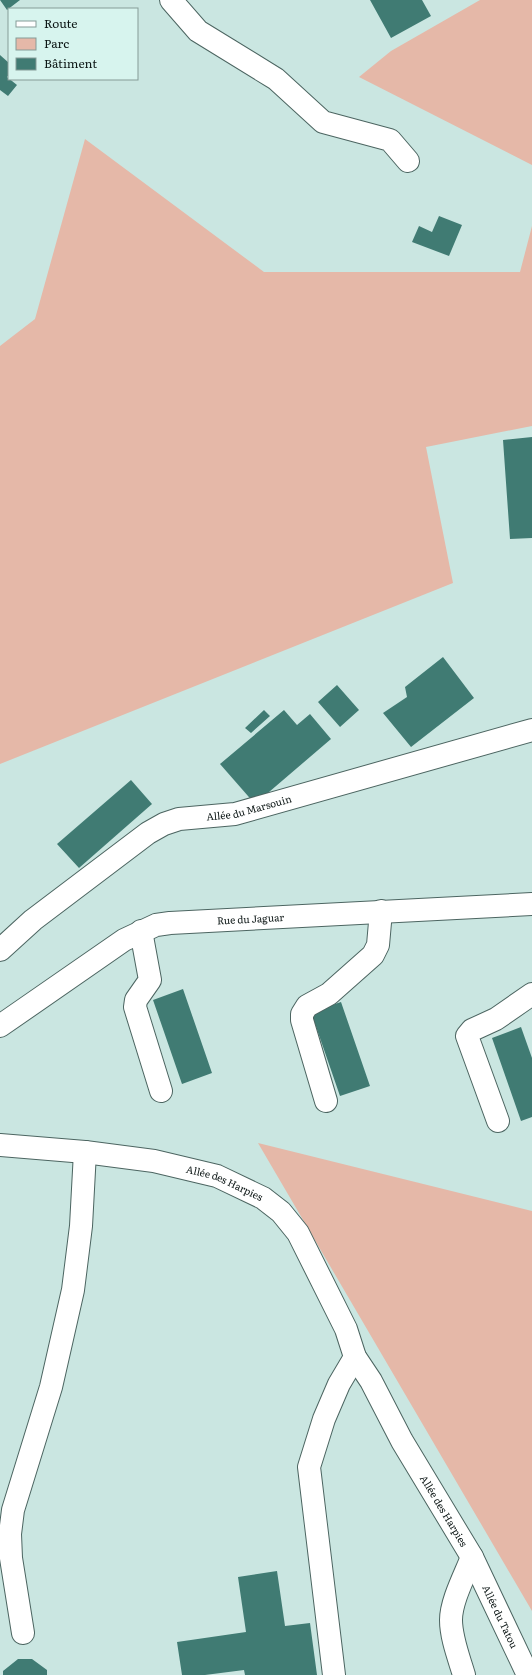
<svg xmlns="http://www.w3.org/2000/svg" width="532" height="1675" font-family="Literata,serif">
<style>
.green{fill:#e5b8a8}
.building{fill:#407b73}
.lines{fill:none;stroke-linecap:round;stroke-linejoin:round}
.minor-casing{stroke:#4c6561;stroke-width:24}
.minor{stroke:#fff;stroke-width:22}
.labels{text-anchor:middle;stroke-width:4;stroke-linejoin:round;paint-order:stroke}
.street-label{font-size:10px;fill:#0b1514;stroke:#d7f4ee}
</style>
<rect width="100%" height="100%" fill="#cae6e1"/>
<path class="green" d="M 480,0 L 532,0 L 532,165 L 359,77 L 391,51 Z
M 85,139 L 264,272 L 520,272 L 532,226 L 532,426 L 426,447 L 453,583 L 0,764 L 0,346 L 35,319 Z
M 258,1143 L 532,1211 L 532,1611 Z"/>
<path class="building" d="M 0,0 L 20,0 L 7,10 Z
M 370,0 L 422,0 L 431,16 L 391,38 Z
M 0,55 L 9,63 L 9,75 L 7,77 L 17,85 L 8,96 L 0,90 Z
M 439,216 L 462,225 L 449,256 L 412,242 L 419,226 L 432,232 Z
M 532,437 L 532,538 L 510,539 L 503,440 Z
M 443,657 L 474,698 L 411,747 L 383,713 L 407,697 L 405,687 Z
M 337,685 L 359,710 L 340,727 L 318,702 Z
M 264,710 L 270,716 L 251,733 L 245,728 Z
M 284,710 L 297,725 L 310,714 L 331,739 L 255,804 L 220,764 Z
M 131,780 L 152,804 L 79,868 L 57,844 Z
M 183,989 L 212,1073 L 182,1084 L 153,1000 Z
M 341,1002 L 370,1086 L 340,1096 L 311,1012 Z
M 521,1027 L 532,1058 L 532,1117 L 521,1121 L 492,1038 Z
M 277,1571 L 285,1626 L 310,1623 L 317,1675 L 245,1675 L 244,1670 L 205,1675 L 182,1675 L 177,1642 L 246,1632 L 238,1577 Z
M 18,1659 L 32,1659 L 47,1670 L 47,1675 L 3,1675 L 3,1671 Z"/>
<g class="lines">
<defs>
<g id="minor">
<path d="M 171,0 L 198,31 L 276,79 L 323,122 L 390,140 L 408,161"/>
<path d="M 141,931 L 150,980 L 136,1000 L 135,1007 L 161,1091"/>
<path id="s1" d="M 0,950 L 33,920 L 148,833 L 164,824 L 179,819 L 235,814 L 532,730"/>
<path id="s2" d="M 0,1026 L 124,940 L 156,925 L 170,923 L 532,904"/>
<path d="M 326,1101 L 302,1020 L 302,1014 L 307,1006 L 329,994 L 373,955 L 378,945 L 381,911"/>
<path d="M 498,1121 L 467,1036 L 472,1030 L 496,1019 L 532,994"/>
<path id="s3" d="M 0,1145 L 85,1152 L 154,1161 L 217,1176 L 263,1198 L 281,1212 L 298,1233 L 346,1329 L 355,1357 L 371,1381 L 402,1441 L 472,1557 L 528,1675"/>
<path d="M 23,1633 L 11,1558 L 10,1534 L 13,1510 L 51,1387 L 73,1290 L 81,1226 L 85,1152"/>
<path d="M 334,1675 L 309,1467 L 324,1419 L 339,1384 L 355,1357"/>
<path d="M 464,1675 C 459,1658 451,1638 451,1620 C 451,1601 465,1575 472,1557"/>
</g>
</defs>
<use href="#minor" class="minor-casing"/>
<use href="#minor" class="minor"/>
</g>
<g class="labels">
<g class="street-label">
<text dy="4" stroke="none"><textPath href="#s1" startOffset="294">Allée du Marsouin</textPath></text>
<text dy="4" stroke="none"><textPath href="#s2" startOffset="281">Rue du Jaguar</textPath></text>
<text dy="4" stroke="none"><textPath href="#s3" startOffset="229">Allée des Harpies</textPath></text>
<text dy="4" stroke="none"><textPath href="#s3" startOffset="635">Allée des Harpies</textPath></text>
<text dy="4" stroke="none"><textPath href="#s3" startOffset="755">Allée du Tatou</textPath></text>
</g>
</g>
<rect x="8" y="8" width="130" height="72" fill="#d7f4ee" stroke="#859b97"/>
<rect x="16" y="21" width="20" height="6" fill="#ffffff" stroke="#859b97"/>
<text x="44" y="28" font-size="12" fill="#0b1514">Route</text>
<rect x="16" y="38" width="20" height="12" fill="#e5b8a8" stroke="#859b97"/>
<text x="44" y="48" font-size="12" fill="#0b1514">Parc</text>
<rect x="16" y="58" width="20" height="12" fill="#407b73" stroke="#859b97"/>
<text x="44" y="68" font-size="12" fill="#0b1514">Bâtiment</text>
</svg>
